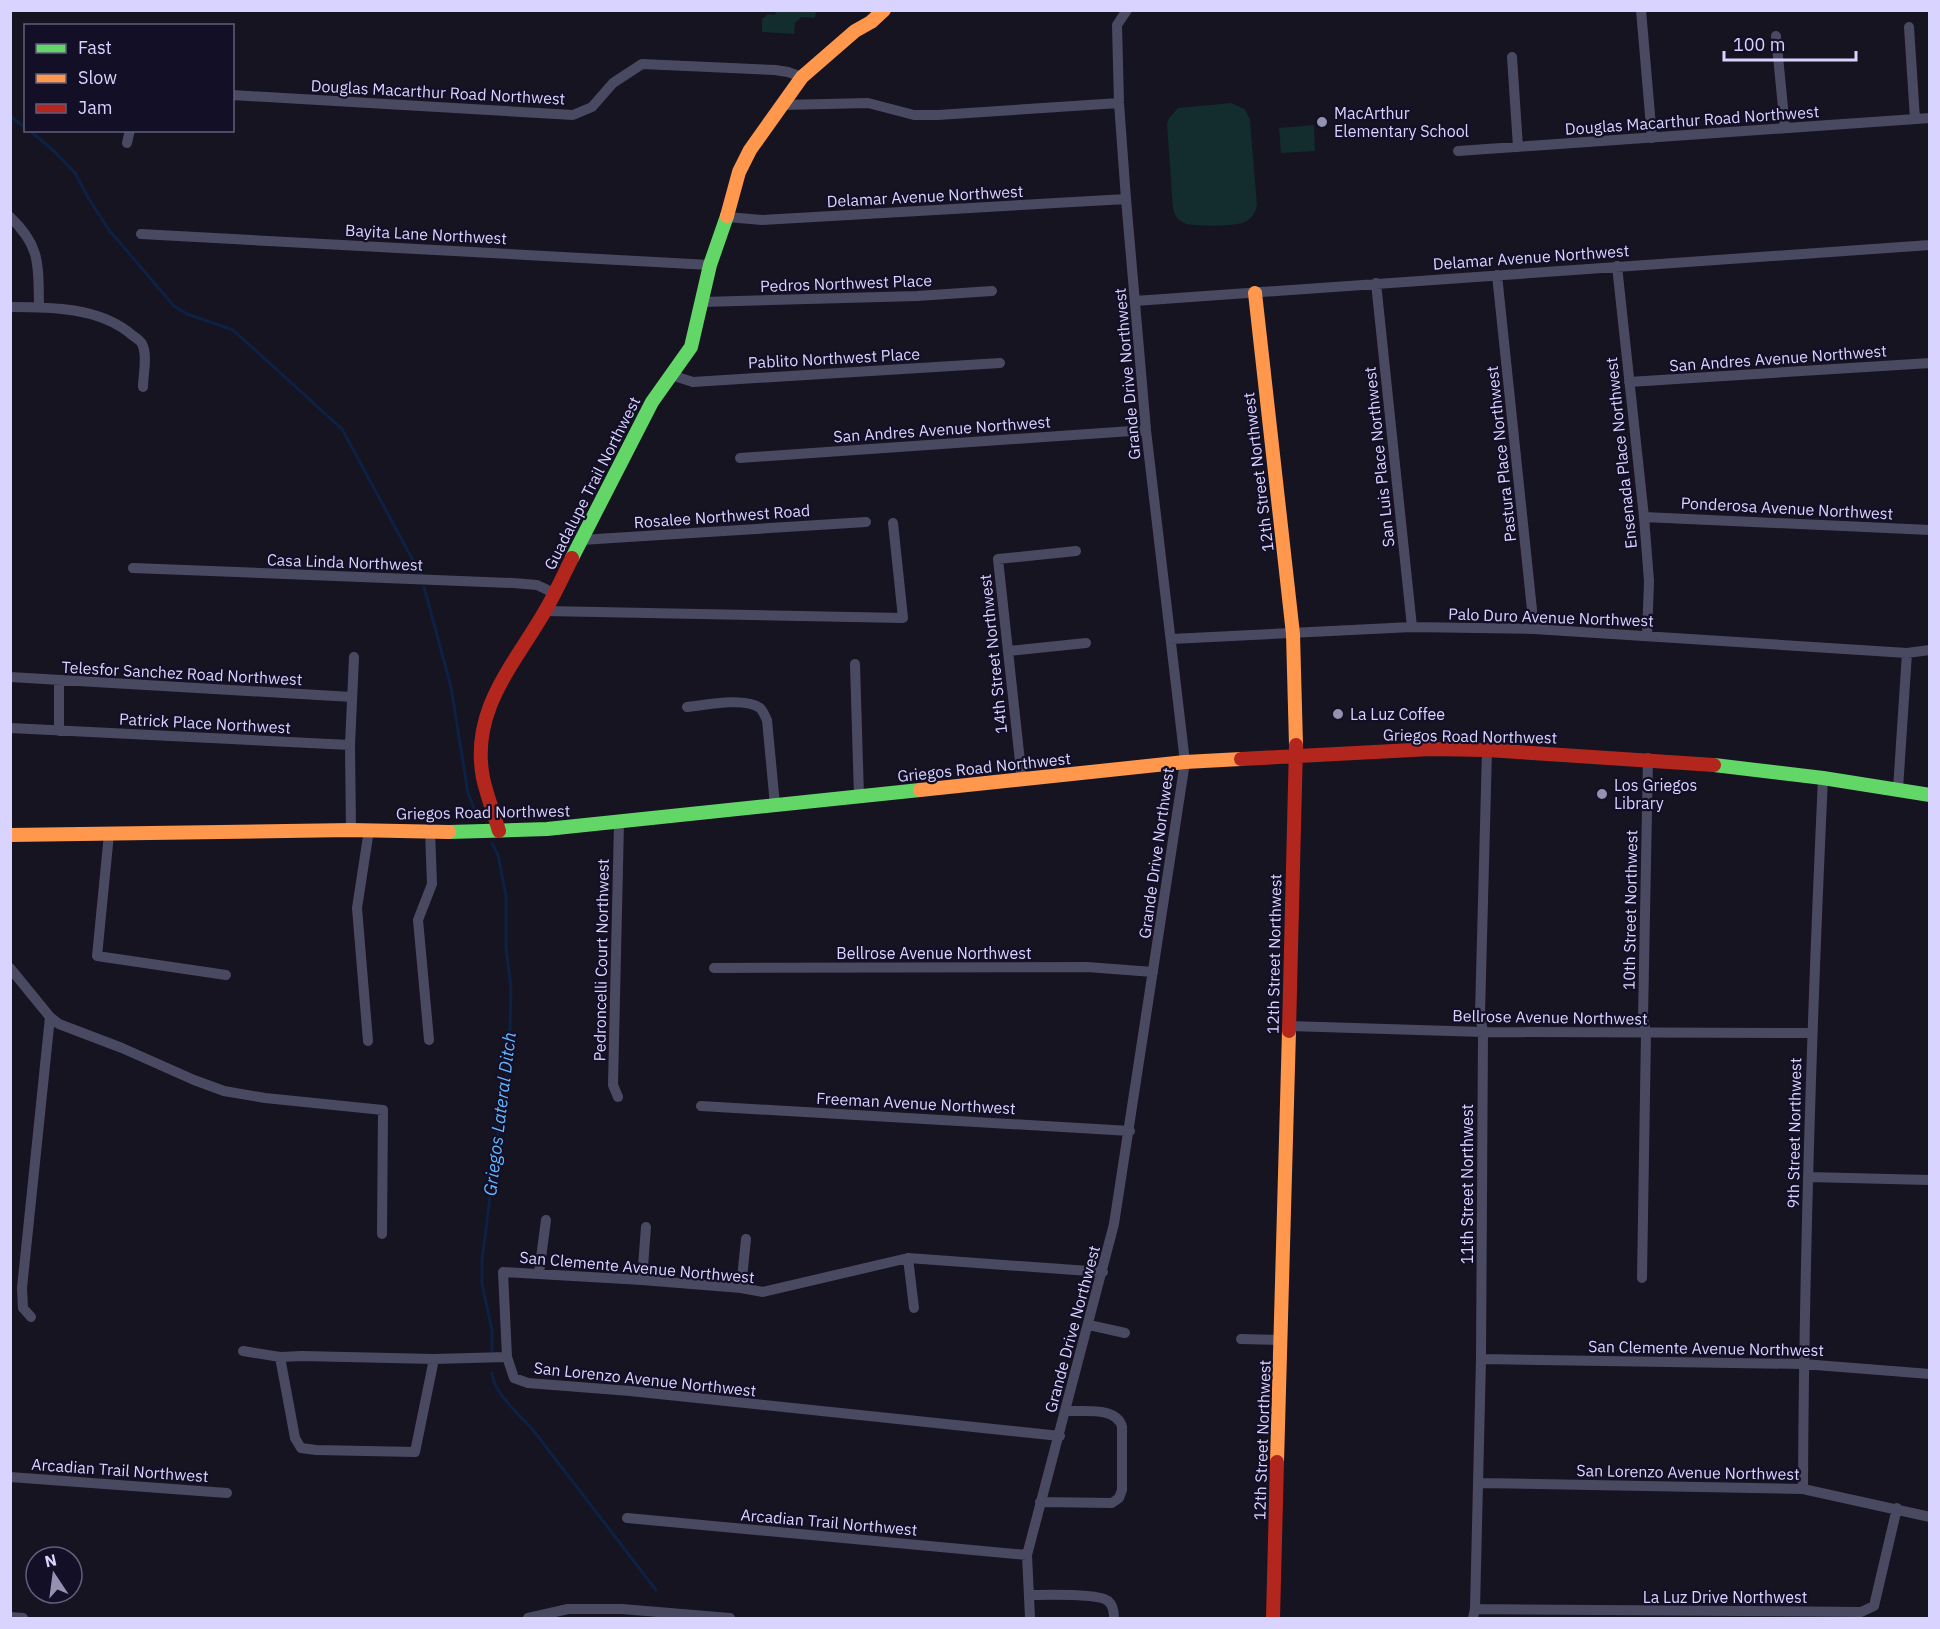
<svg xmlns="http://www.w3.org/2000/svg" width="1940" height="1629" font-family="'IBM Plex Sans',sans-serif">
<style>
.green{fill:#132c2d}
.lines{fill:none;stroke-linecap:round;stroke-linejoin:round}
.stream{stroke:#0d2144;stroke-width:3}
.street{stroke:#4a4962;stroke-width:10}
.fast{stroke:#63d668;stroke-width:14}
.slow{stroke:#ff974d;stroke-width:14}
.jam{stroke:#b3261e;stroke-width:14}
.poi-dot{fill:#9591b1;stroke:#130f26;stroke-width:2}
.labels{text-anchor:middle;stroke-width:4.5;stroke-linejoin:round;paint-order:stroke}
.street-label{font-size:16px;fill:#d9d4ff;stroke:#130f26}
.poi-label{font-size:16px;fill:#d9d4ff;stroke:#130f26;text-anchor:start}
.water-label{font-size:18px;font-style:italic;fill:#62b6ff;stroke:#130f26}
</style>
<rect width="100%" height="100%" fill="#161421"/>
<path class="green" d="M 776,11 L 816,11 L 815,18 L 801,17 L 795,23 L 794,34 L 762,32 L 762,19 L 768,14 L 775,15 Z
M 1231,103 L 1245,109 L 1250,120 L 1257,205 C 1255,214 1251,220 1242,223 C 1234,226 1192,227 1184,223 C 1177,220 1175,215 1173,208 L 1167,124 L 1169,118 L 1178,108 Z
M 1314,125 L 1315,151 L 1281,153 L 1279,128 Z"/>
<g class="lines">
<path class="stream" d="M 10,116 L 26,128
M 29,130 L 54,151 L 75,173 L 89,199 L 109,230 L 174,306 L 187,314 L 233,330 L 342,429 L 421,575
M 424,587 L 451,687 L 468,793 L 475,811
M 492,1351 L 492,1330 L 482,1284 L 482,1261 L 502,1099 L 509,1064 L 511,988 L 506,948 L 506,896 L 498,855 L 492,843
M 492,1373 C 494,1394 519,1414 533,1430 L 656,1590"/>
<path class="street" d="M 1641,10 L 1652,138
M 1909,27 L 1915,119
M 1776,36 L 1785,128
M 1512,57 L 1518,147
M 232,95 L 573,115 L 592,107 L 613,83 L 642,64 L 775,70 L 788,72 L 802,77
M 782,105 L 868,103 L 914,115 L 938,115 L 1119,103
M 127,143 L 130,130
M 1458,151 L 1930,118
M 10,217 C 42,247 38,267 39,307
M 727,217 L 762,220 L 1126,199
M 141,234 L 710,265
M 1617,266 L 1644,517 L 1649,581 L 1647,636
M 1497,275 L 1534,629
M 1376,283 L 1412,627
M 1135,301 L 1930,245
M 702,302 L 917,296 L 992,291
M 10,307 C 50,307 100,307 132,335 C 135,337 141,341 142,344 C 148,355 143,375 143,387
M 671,375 L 693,382 L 1000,363
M 1629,382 L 1930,363
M 740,458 L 1146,430
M 1644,517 L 1930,530
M 581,540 L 866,522
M 133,568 L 513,583 L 537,585 L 554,593
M 545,611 L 903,618 L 893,523
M 1171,639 L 1412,627 L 1534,629 L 1907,653 L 1930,650
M 1009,651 L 1086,643
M 855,664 L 859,797
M 10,677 L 352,697
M 687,707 C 705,705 745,697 760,708 C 763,711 765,716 767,720 L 775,805
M 10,728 L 350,745
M 59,731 L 59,681
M 1022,780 L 998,559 L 1076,551
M 1898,789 L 1907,653
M 351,830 L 350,745 L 354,657
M 109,834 L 97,956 L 226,975
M 10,968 L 50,1017 L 59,1024 L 122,1048 L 194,1080 L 224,1091 L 265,1098 L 383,1110 L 382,1234
M 714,968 L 1087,967 L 1153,972
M 1289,1026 L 1483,1032 L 1812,1033
M 429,1040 L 418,920 L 432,884 L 430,831
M 368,1041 L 357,908 L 369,830
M 618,1097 L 613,1085 L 619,823
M 701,1106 L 1130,1131
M 1808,1177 L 1930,1180
M 908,1258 L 914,1308
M 539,1273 L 546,1220
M 1642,1278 L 1646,1033 L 1643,1018 L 1648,758
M 642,1280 L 646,1227
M 741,1288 L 746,1239
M 31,1317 L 23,1308 L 22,1288 L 50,1017
M 1089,1325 L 1125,1333
M 1241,1339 L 1281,1340
M 243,1351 L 280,1357 L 302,1356 L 434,1359 L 507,1357 L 514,1378 L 528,1383 L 630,1391 L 1060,1436
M 280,1357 L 295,1438 L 301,1448 L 316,1450 L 415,1452 L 434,1359
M 507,1357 L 503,1272 L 642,1280 L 741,1288 L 763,1292 L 908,1258 L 1103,1272
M 1481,1359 L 1803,1364 L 1930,1374
M 10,1477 L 227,1493
M 1479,1483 L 1803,1489 L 1930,1517
M 1803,1489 C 1804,1251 1812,1015 1823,778
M 1040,1502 L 1112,1503 L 1119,1498 L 1122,1490 L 1122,1427 C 1117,1406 1083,1412 1066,1411
M 627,1518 L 1027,1555
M 1029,1595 C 1043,1595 1099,1593 1108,1601 C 1113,1605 1114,1613 1114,1618
M 1475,1609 L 1861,1612 L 1874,1606 L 1897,1508
M 10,1617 L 23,1618
M 528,1618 L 568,1609 L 622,1609 L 730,1618
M 1030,1618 L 1027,1555 L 1114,1224 L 1185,762 L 1146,430 L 1126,199 L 1119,103 L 1117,25 L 1127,10
M 1473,1618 L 1475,1609 L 1481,1359 L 1483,1032 L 1480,1014 L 1487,750"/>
<path class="fast" d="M 572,558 L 652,402 L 691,347 L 710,265 L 727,216
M 1714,765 L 1823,778 L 1930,795
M 449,832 L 547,829 L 920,790"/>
<path class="slow" d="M 727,216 L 739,172 L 750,150 L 802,77 L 855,31 L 871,22 L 884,10
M 1255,293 L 1293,634 L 1296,745
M 920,790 L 1185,762 L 1241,759
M 10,835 L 351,830 L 449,832
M 1277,1462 L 1289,1031"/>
<path class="jam" d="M 1241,759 L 1431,749 L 1487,750 L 1714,765
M 499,831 C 494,814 487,796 483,778 C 470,710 514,665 545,611 C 555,594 563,576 572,558
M 1289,1031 L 1296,745
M 1273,1618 L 1277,1462"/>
</g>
<g class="poi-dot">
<circle cx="1322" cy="122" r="6"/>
<circle cx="1338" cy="714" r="6"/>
<circle cx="1602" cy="794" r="6"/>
</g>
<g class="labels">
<g class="street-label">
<text transform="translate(438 92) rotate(3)" y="6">Douglas Macarthur Road Northwest</text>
<text transform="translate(1692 120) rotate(-4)" y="6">Douglas Macarthur Road Northwest</text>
<text transform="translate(925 196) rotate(-3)" y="6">Delamar Avenue Northwest</text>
<text transform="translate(426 234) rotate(3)" y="6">Bayita Lane Northwest</text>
<text transform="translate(1531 257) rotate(-4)" y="6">Delamar Avenue Northwest</text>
<text transform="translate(846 283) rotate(-2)" y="6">Pedros Northwest Place</text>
<text transform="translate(834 358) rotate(-3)" y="6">Pablito Northwest Place</text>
<text transform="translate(1778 358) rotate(-4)" y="6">San Andres Avenue Northwest</text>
<text transform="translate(1127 374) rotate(-95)" y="6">Grande Drive Northwest</text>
<text transform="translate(942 429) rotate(-4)" y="6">San Andres Avenue Northwest</text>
<text transform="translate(1621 453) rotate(-96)" y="6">Ensenada Place Northwest</text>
<text transform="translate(1501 454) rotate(-96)" y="6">Pastura Place Northwest</text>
<text transform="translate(1379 457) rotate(-96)" y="6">San Luis Place Northwest</text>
<text transform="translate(1258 472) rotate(-97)" y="6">12th Street Northwest</text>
<text transform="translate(592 483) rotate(-63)" y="6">Guadalupe Trail Northwest</text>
<text transform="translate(1787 508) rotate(3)" y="6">Ponderosa Avenue Northwest</text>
<text transform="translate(722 516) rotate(-4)" y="6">Rosalee Northwest Road</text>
<text transform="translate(345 562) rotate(2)" y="6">Casa Linda Northwest</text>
<text transform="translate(1551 617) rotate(2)" y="6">Palo Duro Avenue Northwest</text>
<text transform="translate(993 654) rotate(-96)" y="6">14th Street Northwest</text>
<text transform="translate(182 673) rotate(3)" y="6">Telesfor Sanchez Road Northwest</text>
<text transform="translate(205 723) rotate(3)" y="6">Patrick Place Northwest</text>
<text transform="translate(1470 736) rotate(1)" y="6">Griegos Road Northwest</text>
<text transform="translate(984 767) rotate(-6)" y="6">Griegos Road Northwest</text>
<text transform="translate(483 812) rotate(-1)" y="6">Griegos Road Northwest</text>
<text transform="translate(1156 853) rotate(-82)" y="6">Grande Drive Northwest</text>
<text transform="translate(1630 910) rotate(-89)" y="6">10th Street Northwest</text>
<text x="934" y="959">Bellrose Avenue Northwest</text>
<text transform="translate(1274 954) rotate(-89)" y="6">12th Street Northwest</text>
<text transform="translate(601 960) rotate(-89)" y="6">Pedroncelli Court Northwest</text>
<text transform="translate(1550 1017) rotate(1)" y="6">Bellrose Avenue Northwest</text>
<text transform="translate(916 1103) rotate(3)" y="6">Freeman Avenue Northwest</text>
<text transform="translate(1794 1133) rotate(-89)" y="6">9th Street Northwest</text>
<text transform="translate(1467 1184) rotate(-90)" y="6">11th Street Northwest</text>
<text transform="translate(637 1267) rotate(5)" y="6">San Clemente Avenue Northwest</text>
<text transform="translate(1072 1329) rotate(-75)" y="6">Grande Drive Northwest</text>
<text transform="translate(1706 1348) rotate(1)" y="6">San Clemente Avenue Northwest</text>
<text transform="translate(645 1379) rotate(6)" y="6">San Lorenzo Avenue Northwest</text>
<text transform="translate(1262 1440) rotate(-88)" y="6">12th Street Northwest</text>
<text transform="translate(120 1470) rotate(4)" y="6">Arcadian Trail Northwest</text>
<text transform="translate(1688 1472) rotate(1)" y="6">San Lorenzo Avenue Northwest</text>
<text transform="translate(829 1522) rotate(5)" y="6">Arcadian Trail Northwest</text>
<text x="1725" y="1603">La Luz Drive Northwest</text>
</g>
<g class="poi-label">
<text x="1334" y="119">MacArthur<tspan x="1334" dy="18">Elementary School</tspan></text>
<text x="1350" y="720">La Luz Coffee</text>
<text x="1614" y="791">Los Griegos<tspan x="1614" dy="18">Library</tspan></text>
</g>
<g class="water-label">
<text transform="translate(500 1114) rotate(-83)" y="6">Griegos Lateral Ditch</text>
</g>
</g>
<rect width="1940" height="1629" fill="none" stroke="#d9d4ff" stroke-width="24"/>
<rect x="24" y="24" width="210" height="108" fill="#130f26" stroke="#625e7d" stroke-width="1.5"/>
<rect x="36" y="44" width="30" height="9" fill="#63d668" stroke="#625e7d" stroke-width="1.5"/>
<text x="78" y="54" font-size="18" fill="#d9d4ff">Fast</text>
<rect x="36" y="74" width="30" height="9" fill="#ff974d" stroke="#625e7d" stroke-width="1.5"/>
<text x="78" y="84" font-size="18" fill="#d9d4ff">Slow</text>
<rect x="36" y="104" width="30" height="9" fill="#b3261e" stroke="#625e7d" stroke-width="1.5"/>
<text x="78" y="114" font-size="18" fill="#d9d4ff">Jam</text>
<g transform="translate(54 1575) rotate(347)"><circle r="28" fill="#130f26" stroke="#625e7d" stroke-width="1.5"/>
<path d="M0-4.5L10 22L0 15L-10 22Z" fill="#9591b1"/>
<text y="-9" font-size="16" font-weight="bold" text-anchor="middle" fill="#d9d4ff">N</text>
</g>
<path d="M1724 51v9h132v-9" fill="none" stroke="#d9d4ff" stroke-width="3"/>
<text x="1733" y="51" font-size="18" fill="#d9d4ff" stroke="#130f26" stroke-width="4.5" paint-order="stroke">100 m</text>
</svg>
